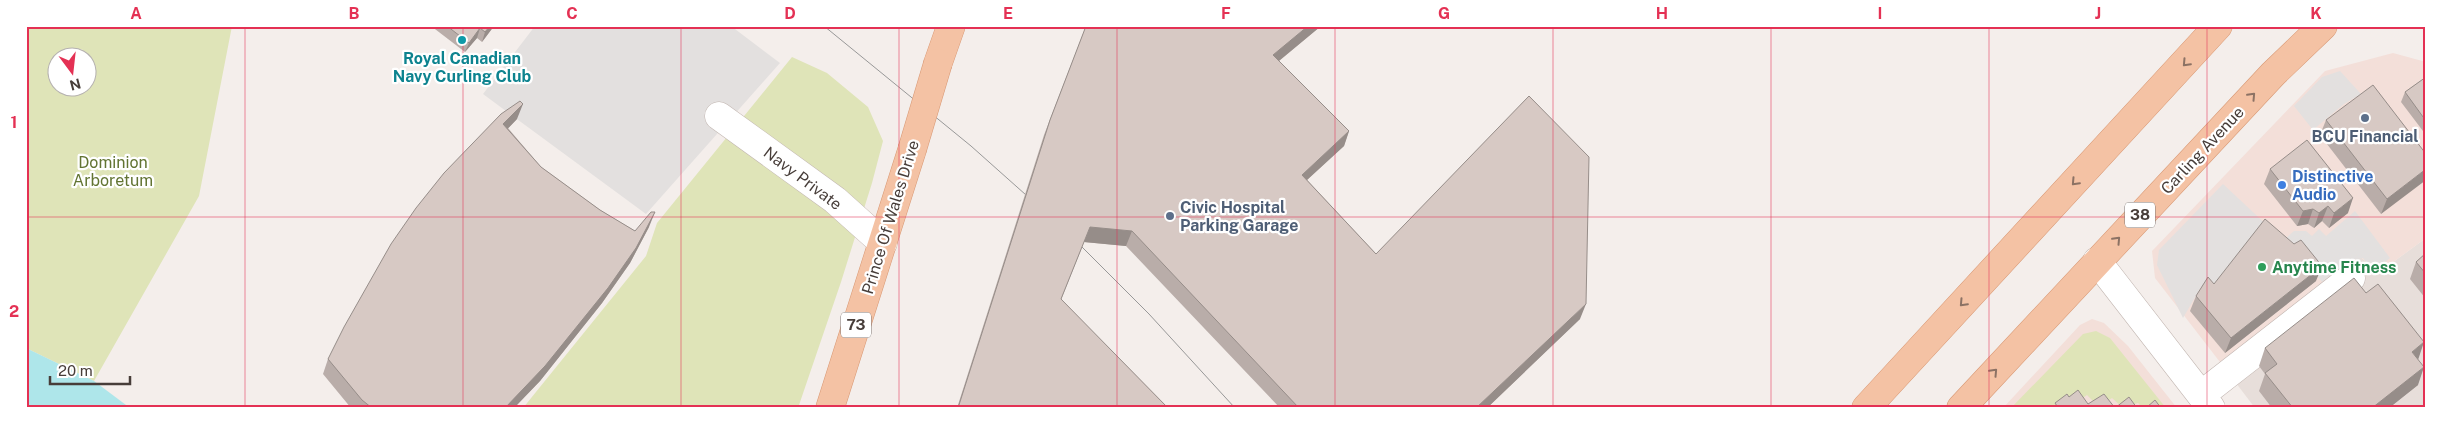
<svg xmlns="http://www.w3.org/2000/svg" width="2452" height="434" font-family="'Public Sans',sans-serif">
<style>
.residential{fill:#e7deda}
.commercial{fill:#f3dfd9}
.green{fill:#dfe4b8;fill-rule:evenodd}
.parking{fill:#e3e0df}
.water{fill:#aee6ea}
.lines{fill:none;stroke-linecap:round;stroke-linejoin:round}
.minor-casing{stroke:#c2b6b1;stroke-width:29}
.major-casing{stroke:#d89874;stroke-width:29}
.minor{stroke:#fff;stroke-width:28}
.major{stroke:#f4c2a4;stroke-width:28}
.tram{stroke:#989898;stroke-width:1}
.major-bridge-casing{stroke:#d89874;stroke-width:29;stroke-linecap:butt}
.major-bridge{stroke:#f4c2a4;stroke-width:28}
.wall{fill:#b9ada9}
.shaded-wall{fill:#968d89}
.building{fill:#d7c9c4;stroke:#968d89}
.oneway{stroke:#8c7264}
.grid{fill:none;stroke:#e43154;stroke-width:1;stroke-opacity:0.55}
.culture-dot{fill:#0f9aa8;stroke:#fff;stroke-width:2}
.service-dot{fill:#5c6f8a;stroke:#fff;stroke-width:2}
.shop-dot{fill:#3f7fe0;stroke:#fff;stroke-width:2}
.leisure-dot{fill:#2e9e5b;stroke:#fff;stroke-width:2}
.labels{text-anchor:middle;stroke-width:4.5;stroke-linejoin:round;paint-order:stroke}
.shield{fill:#fff;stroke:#7e7774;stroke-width:1}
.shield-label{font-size:15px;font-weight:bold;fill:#473d39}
.culture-label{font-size:16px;font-weight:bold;fill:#0d838f;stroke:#fff}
.service-label{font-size:16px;font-weight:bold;fill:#4e5e75;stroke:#fff}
.street-label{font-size:16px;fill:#473d39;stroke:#fff}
.park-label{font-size:16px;fill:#627432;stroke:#fff}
.shop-label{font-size:16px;font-weight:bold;fill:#366cbe;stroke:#fff;text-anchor:start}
.leisure-label{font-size:16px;font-weight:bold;fill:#27864d;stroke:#fff;text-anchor:start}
.neatline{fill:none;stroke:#e43154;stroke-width:2}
.grid-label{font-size:16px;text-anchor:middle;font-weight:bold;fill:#e43154}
</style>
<rect width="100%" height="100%" fill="#f4eeeb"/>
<path class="residential" d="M 2426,238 L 2426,408 L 2255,408 L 2223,366 L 2360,256 L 2377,274 Z"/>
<path class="commercial" d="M 2393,53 L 2426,62 L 2426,238 L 2377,274 L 2360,256 L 2223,366 L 2155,278 L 2152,251 L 2325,71 Z
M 2092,319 L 2104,323 L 2128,346 L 2177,408 L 2003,408 L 2080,325 Z"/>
<path class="green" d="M 26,26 L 232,26 L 199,196 L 94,381 L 26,348 ZM 58,58 L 88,58 L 88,88 L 58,88 Z
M 792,57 L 827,73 L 868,107 L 883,141 L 872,183 L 841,282 L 798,408 L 523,408 L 646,256 L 657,223 Z
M 2096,331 L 2110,338 L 2166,408 L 2143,408 L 2138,403 L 2123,408 L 2112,398 L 2099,407 L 2087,395 C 2065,412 2037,408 2011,408 L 2083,334 Z"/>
<path class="parking" d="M 535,26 L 731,26 L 780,63 L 646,214 L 483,94 Z
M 2340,71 L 2361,94 L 2344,104 L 2313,130 L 2294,106 L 2322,77 Z
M 2223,184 L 2270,228 L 2212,295 L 2201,287 L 2183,318 L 2157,265 L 2159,250 Z
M 2355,211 L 2390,258 L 2373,272 L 2363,258 L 2350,260 L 2322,282 L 2286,238 L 2294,231 L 2306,231 L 2312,236 L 2319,229 L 2326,236 Z"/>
<path class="water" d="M 26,348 L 94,381 L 130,408 L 26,408 Z"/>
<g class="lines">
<defs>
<path id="minor" d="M 719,116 L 835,200 L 883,243
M 2097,261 L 2211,408
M 2201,395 L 2351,278"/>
<path id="major" d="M 938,63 L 951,26
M 830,408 L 912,150
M 1866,408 L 2218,26
M 1961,408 L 2273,74 L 2323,26"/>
</defs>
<use href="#minor" class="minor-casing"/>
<use href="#major" class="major-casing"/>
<use href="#minor" class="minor"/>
<use href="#major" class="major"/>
<path class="tram" d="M 824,26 L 971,146 L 1035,203
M 1073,238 L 1149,314 L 1235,408"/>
<defs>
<path id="major-bridge" d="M 912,150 L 938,63"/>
</defs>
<use href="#major-bridge" class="major-bridge-casing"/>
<use href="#major-bridge" class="major-bridge"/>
</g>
<path class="wall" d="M 431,26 L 494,26 L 482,42 L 477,38 L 465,52 Z
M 1086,26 L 1321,26 L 1279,61 L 1349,131 L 1344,146 L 1307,180 L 1376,254 L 1580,319 L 1487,408 L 1280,408 L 1126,246 L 1084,242 L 1061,300 L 1168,408 L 957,408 L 1044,135 Z
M 2426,77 L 2426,135 L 2401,102 L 2405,92 Z
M 501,114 L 517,119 L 508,128 L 541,167 L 600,210 L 635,231 L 649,227 L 630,263 L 602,303 L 540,381 L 514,408 L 351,408 L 323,374 L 328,359 Z
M 2326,120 L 2426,154 L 2381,214 L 2320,135 Z
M 2270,169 L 2348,213 L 2329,228 L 2322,221 L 2314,228 L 2308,224 L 2297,226 L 2264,184 Z
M 2426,253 L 2426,299 L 2410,279 L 2416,262 Z
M 2316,281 L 2225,353 L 2190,311 L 2196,296 L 2214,284 Z
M 2265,348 L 2418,359 L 2418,385 L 2389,408 L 2272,408 L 2259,391 L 2265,374 L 2259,366 Z"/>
<path class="shaded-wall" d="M 490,26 L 494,26 L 482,42 L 485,32 Z
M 1308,26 L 1321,26 L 1268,70 L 1273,55 Z
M 480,28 L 477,38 L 465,52 L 469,43 Z
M 523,104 L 517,119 L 498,139 L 503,124 Z
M 1349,131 L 1344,146 L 1296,190 L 1302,175 Z
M 2426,169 L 2426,180 L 2381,214 L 2387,199 Z
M 2353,198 L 2348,213 L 2329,228 L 2334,213 Z
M 2328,206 L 2322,221 L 2314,228 L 2319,213 Z
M 2313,209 L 2308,224 L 2297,226 L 2303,211 Z
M 655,212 L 649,227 L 630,263 L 602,303 L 540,381 L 514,408 L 505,408 Z
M 1090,227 L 1132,231 L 1126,246 L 1084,242 L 1055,314 Z
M 2322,266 L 2316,281 L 2225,353 L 2231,338 Z
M 1586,304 L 1580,319 L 1487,408 L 1476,408 Z
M 2424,342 L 2418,360 L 2412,352 Z
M 2424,367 L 2418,385 L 2389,408 L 2372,408 Z"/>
<path class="building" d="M 447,26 L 490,26 L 485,32 L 480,28 L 469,43 Z
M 1086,26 L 1308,26 L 1273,55 L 1349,131 L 1302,175 L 1376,254 L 1529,96 L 1589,157 L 1586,304 L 1476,408 L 1299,408 L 1132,231 L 1090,227 L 1061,299 L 1168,408 L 958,408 L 1050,120 Z
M 2426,77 L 2426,121 L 2405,92 Z
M 2373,85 L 2426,154 L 2426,169 L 2387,199 L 2326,120 Z
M 520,101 L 523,104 L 503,124 L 541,167 L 600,210 L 635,231 L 651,212 L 655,212 L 636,248 L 608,288 L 545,366 L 505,408 L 372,408 L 362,400 L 328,359 L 344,327 L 391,244 L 416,208 L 444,173 L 501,114 Z
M 2307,140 L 2353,198 L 2334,213 L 2328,206 L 2319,213 L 2313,209 L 2303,211 L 2270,169 Z
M 2265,219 L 2294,244 L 2301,240 L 2322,266 L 2231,338 L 2196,296 L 2208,277 L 2214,284 Z
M 2426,253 L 2426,274 L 2416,262 Z
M 2354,278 L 2366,293 L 2378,284 L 2424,342 L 2412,352 L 2424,367 L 2372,408 L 2293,408 L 2265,373 L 2277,364 L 2265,348 Z
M 2078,390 L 2088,404 L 2104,394 L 2115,408 L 2055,408 L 2057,406 L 2055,403 L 2067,394 L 2069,397 Z
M 2129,397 L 2137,408 L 2115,408 Z
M 2155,400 L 2161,408 L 2146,408 Z"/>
<defs><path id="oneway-chevron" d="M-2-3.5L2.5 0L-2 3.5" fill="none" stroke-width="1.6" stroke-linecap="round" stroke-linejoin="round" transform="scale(1.25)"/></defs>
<g class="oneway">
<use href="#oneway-chevron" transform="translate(2186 63) rotate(133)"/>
<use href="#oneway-chevron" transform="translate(2252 96) rotate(-47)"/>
<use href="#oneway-chevron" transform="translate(2075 182) rotate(133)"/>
<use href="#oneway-chevron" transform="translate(2117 240) rotate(-47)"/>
<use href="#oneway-chevron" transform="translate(1963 303) rotate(133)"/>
<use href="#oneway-chevron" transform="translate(1994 372) rotate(-47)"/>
</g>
<path class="grid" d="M 245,26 L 245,408M 463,26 L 463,408M 681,26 L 681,408M 899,26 L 899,408M 1117,26 L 1117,408M 1335,26 L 1335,408M 1553,26 L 1553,408M 1771,26 L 1771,408M 1989,26 L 1989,408M 2207,26 L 2207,408M 26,217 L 2426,217"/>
<circle class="culture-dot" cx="462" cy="40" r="5"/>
<g class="service-dot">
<circle cx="2365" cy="118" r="5"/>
<circle cx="1170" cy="216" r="5"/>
</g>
<circle class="shop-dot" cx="2282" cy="185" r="5"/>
<circle class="leisure-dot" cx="2262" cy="267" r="5"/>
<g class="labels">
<g class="shield">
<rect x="2125" y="202.5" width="30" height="25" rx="4"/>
<rect x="841" y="312.5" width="30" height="25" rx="4"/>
</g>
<g class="shield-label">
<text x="2140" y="220">38</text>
<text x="856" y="330">73</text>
</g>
<g class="culture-label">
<text x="462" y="64">Royal Canadian<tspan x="462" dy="18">Navy Curling Club</tspan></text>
</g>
<g class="service-label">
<text x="2365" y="142">BCU Financial</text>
<text x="1180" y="213" text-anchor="start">Civic Hospital<tspan x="1180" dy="18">Parking Garage</tspan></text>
</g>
<g class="street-label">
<text transform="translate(2202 150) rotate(-47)" y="6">Carling Avenue</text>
<text transform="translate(803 178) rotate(37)" y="6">Navy Private</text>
<text transform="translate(890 217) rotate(-73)" y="6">Prince Of Wales Drive</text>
</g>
<g class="park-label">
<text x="113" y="168">Dominion<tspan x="113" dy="18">Arboretum</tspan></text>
</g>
<g class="shop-label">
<text x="2292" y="182">Distinctive<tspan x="2292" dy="18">Audio</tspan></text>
</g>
<g class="leisure-label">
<text x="2272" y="273">Anytime Fitness</text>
</g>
</g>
<rect width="2452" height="434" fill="none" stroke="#ffffff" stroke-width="55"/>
<g transform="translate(72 72) rotate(165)"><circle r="24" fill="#ffffff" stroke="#b5b1b0"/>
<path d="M0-4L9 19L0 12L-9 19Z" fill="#e43154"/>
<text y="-8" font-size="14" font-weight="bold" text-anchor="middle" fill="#473d39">N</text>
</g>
<path d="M50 376v8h80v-8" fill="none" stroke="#473d39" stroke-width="2.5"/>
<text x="58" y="376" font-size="15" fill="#473d39" stroke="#ffffff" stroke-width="4" paint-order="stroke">20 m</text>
<rect x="28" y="28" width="2396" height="378" class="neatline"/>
<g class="grid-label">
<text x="136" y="19">A</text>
<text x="354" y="19">B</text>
<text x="572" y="19">C</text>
<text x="790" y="19">D</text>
<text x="1008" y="19">E</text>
<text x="1226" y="19">F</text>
<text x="1444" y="19">G</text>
<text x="1662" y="19">H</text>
<text x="1880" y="19">I</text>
<text x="2098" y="19">J</text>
<text x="2316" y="19">K</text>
<text x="14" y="128">1</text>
<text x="14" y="317">2</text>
</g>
</svg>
